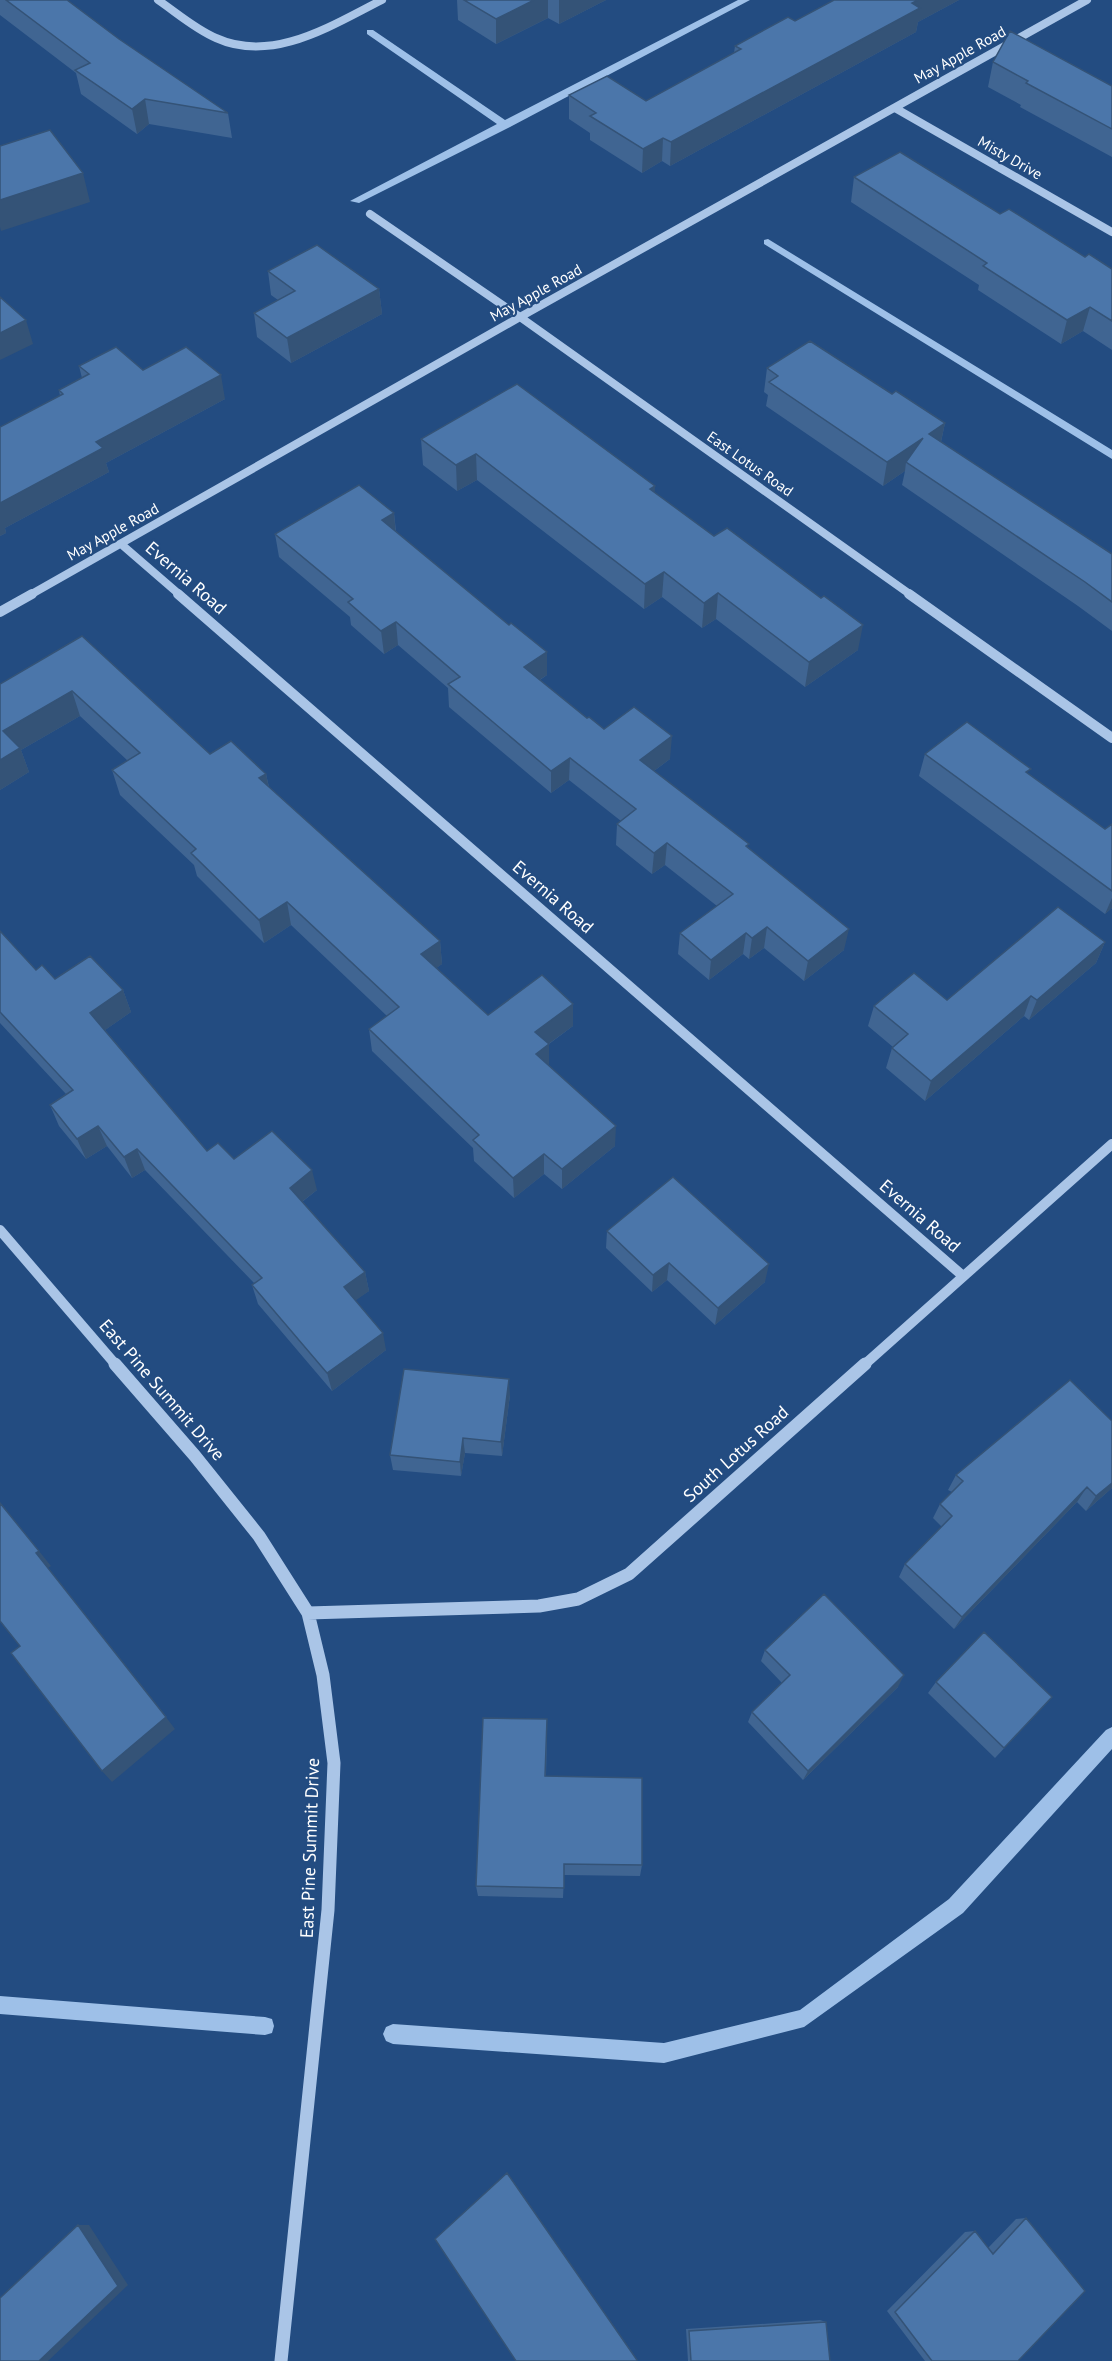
<svg xmlns="http://www.w3.org/2000/svg" width="1112" height="2361" font-family="'PT Sans',sans-serif">
<style>
.lines{fill:none;stroke-linecap:round;stroke-linejoin:round}
.stream{fill:#9ec0e8;fill-rule:evenodd}
.minor-far2{stroke:#aac5e7;stroke-width:8}
.minor-far1{stroke:#aac5e7;stroke-width:10}
.minor{stroke:#aac5e7;stroke-width:13}
.wall{fill:#406592}
.shaded-wall{fill:#345377}
.building{fill:#4b76aa;stroke:#345377;stroke-width:1.5}
.labels{text-anchor:middle;stroke-width:4.5;stroke-linejoin:round;paint-order:stroke}
.far-street-label{font-size:15px;fill:#fff;stroke:#234c81}
.street-label{font-size:18px;fill:#fff;stroke:#234c81}
</style>
<rect width="100%" height="100%" fill="#234c81"/>
<g class="lines">
<path class="stream" d="M 738,0 L 750,0 L 510,127 L 359,203 L 350,201 L 497,124 L 367,34 L 367,30 L 373,30 L 505,120 Z
M 768,239 L 1112,450 L 1112,459 L 764,244 L 764,240 Z
M 1112,1727 L 1112,1749 L 963,1913 L 804,2027 L 664,2063 L 393,2044 L 386,2041 L 383,2034 L 386,2027 L 393,2024 L 664,2043 L 800,2010 L 949,1899 L 1106,1730 Z
M 0,1996 L 265,2017 L 272,2019 L 274,2026 L 272,2033 L 265,2035 L 0,2014 Z"/>
<path class="minor-far2" d="M 158,0 C 177,13 195,29 216,38 C 273,64 332,25 382,0
M 895,108 L 1112,232
M 370,214 L 520,317 L 911,595
M 121,544 L 180,595
M 30,595 L 520,317 L 1087,0"/>
<path class="minor-far1" d="M 178,594 L 963,1276
M 909,594 L 1112,738
M 0,612 L 32,594
M 0,1230 L 116,1365
M 864,1365 L 1112,1144"/>
<path class="minor" d="M 115,1364 L 195,1456 L 259,1536 L 308,1613 L 323,1675 L 334,1763 L 328,1910 L 281,2361
M 308,1613 L 539,1606 L 578,1599 L 629,1574 L 865,1364"/>
</g>
<path class="wall" d="M 0,0 L 67,0 L 119,39 L 228,113 L 232,138 L 149,124 L 137,134 L 81,94 L 76,73 L 0,15 Z
M 457,0 L 606,0 L 559,24 L 548,18 L 496,44 L 458,20 Z
M 834,0 L 959,0 L 918,22 L 916,32 L 670,166 L 662,161 L 642,173 L 590,140 L 590,133 L 569,119 L 569,95 L 646,101 L 734,53 L 735,46 L 795,21 Z
M 993,62 L 1112,86 L 1112,157 L 1020,107 L 1021,105 L 988,87 Z
M 854,177 L 1000,214 L 1085,257 L 1112,269 L 1112,350 L 1083,331 L 1061,344 L 978,290 L 979,285 L 851,202 Z
M 268,271 L 379,289 L 382,314 L 291,363 L 257,337 L 254,313 L 278,300 L 271,295 Z
M 79,366 L 143,370 L 225,399 L 106,463 L 109,472 L 5,528 L 6,533 L 0,536 L 0,427 L 60,396 L 59,390 L 82,378 Z
M 767,368 L 892,394 L 945,423 L 941,442 L 1112,554 L 1112,631 L 1078,606 L 902,485 L 905,471 L 883,486 L 766,406 L 768,395 L 764,392 Z
M 421,439 L 655,493 L 858,650 L 805,687 L 716,619 L 702,628 L 662,597 L 644,609 L 477,480 L 457,491 L 423,465 Z
M 394,513 L 396,531 L 547,675 L 540,680 L 587,718 L 604,729 L 670,759 L 654,771 L 749,848 L 844,950 L 804,981 L 764,948 L 749,959 L 743,954 L 709,980 L 678,954 L 680,933 L 717,906 L 665,865 L 652,874 L 616,845 L 617,824 L 621,821 L 569,780 L 551,793 L 449,707 L 448,688 L 398,645 L 384,654 L 351,625 L 350,617 L 279,557 L 275,534 Z
M 82,636 L 210,754 L 266,774 L 269,787 L 440,941 L 442,964 L 436,968 L 488,1015 L 573,1004 L 573,1026 L 549,1044 L 549,1066 L 615,1146 L 562,1189 L 544,1174 L 514,1198 L 474,1161 L 473,1148 L 372,1051 L 369,1029 L 387,1016 L 291,925 L 264,943 L 197,876 L 194,865 L 120,795 L 112,770 L 128,761 L 80,716 L 21,750 L 29,772 L 0,790 L 0,684 Z
M 925,754 L 1029,774 L 1105,829 L 1112,824 L 1112,908 L 1105,914 L 919,776 Z
M 0,931 L 36,970 L 55,979 L 123,990 L 131,1012 L 105,1030 L 207,1151 L 234,1159 L 317,1190 L 302,1202 L 365,1272 L 369,1291 L 355,1300 L 386,1350 L 332,1391 L 258,1304 L 252,1285 L 255,1284 L 145,1170 L 132,1178 L 107,1146 L 86,1159 L 59,1126 L 50,1105 L 66,1094 L 0,1023 Z
M 1105,942 L 1096,963 L 1029,1020 L 1024,1016 L 925,1101 L 886,1068 L 892,1048 L 893,1047 L 868,1026 L 874,1006 L 947,1000 Z
M 607,1231 L 765,1282 L 715,1325 L 667,1280 L 652,1292 L 606,1248 Z
M 510,1395 L 502,1456 L 465,1453 L 461,1476 L 393,1470 L 390,1455 Z
M 1112,1421 L 1112,1488 L 1086,1511 L 1077,1502 L 954,1629 L 899,1577 L 905,1564 L 942,1527 L 933,1518 L 940,1504 L 952,1492 L 948,1490 L 956,1475 Z
M 765,1650 L 898,1687 L 803,1780 L 748,1722 L 752,1712 L 782,1683 L 761,1661 Z
M 936,1682 L 1042,1708 L 995,1758 L 928,1693 Z
M 547,1734 L 546,1776 L 642,1865 L 640,1876 L 564,1875 L 563,1898 L 478,1896 L 476,1886 Z
M 1026,2218 L 1018,2361 L 925,2361 L 887,2311 L 965,2232 L 975,2231 L 988,2248 L 1016,2219 Z
M 820,2320 L 826,2322 L 830,2361 L 688,2361 L 686,2329 Z"/>
<path class="shaded-wall" d="M 534,0 L 548,0 L 548,18 L 496,44 L 496,19 Z
M 559,0 L 606,0 L 559,24 Z
M 918,0 L 959,0 L 918,22 L 916,32 L 670,166 L 671,142 Z
M 145,99 L 149,124 L 137,134 L 132,109 Z
M 663,138 L 662,161 L 642,173 L 643,149 Z
M 83,173 L 90,202 L 1,231 L 0,227 L 0,200 Z
M 379,289 L 382,314 L 291,363 L 287,338 Z
M 1090,307 L 1083,331 L 1061,344 L 1067,320 Z
M 26,320 L 33,344 L 0,360 L 0,333 Z
M 221,375 L 225,399 L 106,463 L 109,472 L 5,528 L 6,533 L 0,536 L 0,503 L 96,442 Z
M 945,423 L 940,446 L 929,434 Z
M 923,438 L 906,462 L 905,471 L 883,486 L 887,462 Z
M 476,454 L 477,480 L 457,491 L 456,465 Z
M 655,486 L 654,512 L 650,489 Z
M 394,513 L 396,536 L 382,520 Z
M 664,572 L 662,597 L 644,609 L 645,584 Z
M 718,593 L 716,619 L 702,628 L 704,603 Z
M 396,622 L 398,645 L 384,654 L 381,631 Z
M 863,625 L 858,650 L 805,687 L 809,662 Z
M 547,652 L 547,675 L 525,689 L 524,667 Z
M 72,691 L 80,716 L 21,750 L 29,772 L 0,790 L 0,760 L 3,731 Z
M 672,736 L 670,759 L 639,782 L 640,760 Z
M 570,758 L 569,780 L 551,793 L 551,771 Z
M 266,774 L 271,798 L 259,778 Z
M 667,843 L 665,865 L 652,874 L 654,853 Z
M 1112,898 L 1112,908 L 1105,914 Z
M 287,902 L 291,925 L 264,943 L 259,920 Z
M 767,927 L 764,948 L 749,959 L 752,938 Z
M 849,929 L 844,950 L 804,981 L 808,961 Z
M 746,933 L 743,954 L 709,980 L 711,960 Z
M 440,941 L 442,964 L 424,977 L 421,954 Z
M 1105,942 L 1096,963 L 1029,1020 L 1037,1000 Z
M 123,990 L 131,1012 L 98,1035 L 90,1013 Z
M 1031,996 L 1024,1016 L 925,1101 L 931,1081 Z
M 573,1004 L 573,1026 L 536,1053 L 535,1032 Z
M 549,1044 L 549,1066 L 536,1054 Z
M 98,1126 L 107,1146 L 86,1159 L 77,1139 Z
M 616,1126 L 615,1146 L 562,1189 L 562,1169 Z
M 137,1149 L 145,1170 L 132,1178 L 124,1157 Z
M 544,1154 L 544,1174 L 514,1198 L 513,1178 Z
M 312,1170 L 317,1190 L 295,1207 L 290,1188 Z
M 669,1263 L 667,1280 L 652,1292 L 653,1275 Z
M 769,1264 L 765,1282 L 715,1325 L 718,1308 Z
M 365,1272 L 369,1291 L 348,1306 L 344,1287 Z
M 383,1333 L 386,1350 L 332,1391 L 327,1373 Z
M 509,1379 L 510,1395 L 502,1456 L 501,1442 Z
M 463,1438 L 465,1453 L 461,1476 L 460,1462 Z
M 1112,1483 L 1112,1488 L 1086,1511 L 1096,1496 Z
M 1087,1487 L 1077,1502 L 954,1629 L 962,1617 Z
M 39,1551 L 51,1566 L 48,1568 L 36,1553 Z
M 904,1675 L 898,1687 L 803,1780 L 808,1771 Z
M 166,1717 L 175,1729 L 112,1782 L 102,1771 Z
M 78,2225 L 89,2225 L 128,2285 L 48,2361 L 39,2361 Z"/>
<path class="building" d="M 6,0 L 67,0 L 119,39 L 228,113 L 145,99 L 132,109 L 75,70 L 90,63 Z
M 464,0 L 534,0 L 496,19 Z
M 834,0 L 918,0 L 912,3 L 920,8 L 671,142 L 663,138 L 643,149 L 590,116 L 596,113 L 569,95 L 607,76 L 646,101 L 741,49 L 735,46 L 788,17 L 795,21 Z
M 1010,31 L 1112,86 L 1112,129 L 1026,83 L 1028,81 L 993,62 Z
M 50,130 L 83,173 L 0,200 L 0,146 Z
M 900,152 L 1000,214 L 1009,209 L 1085,257 L 1089,254 L 1112,269 L 1112,321 L 1090,307 L 1067,320 L 983,266 L 987,263 L 854,177 Z
M 317,245 L 379,289 L 287,338 L 254,313 L 295,291 L 268,271 Z
M 0,297 L 26,320 L 0,333 Z
M 810,341 L 892,394 L 896,391 L 945,423 L 929,434 L 1112,554 L 1112,602 L 1085,582 L 906,462 L 923,438 L 887,462 L 769,382 L 778,376 L 767,368 Z
M 116,347 L 143,370 L 186,347 L 221,375 L 96,442 L 103,448 L 0,503 L 0,427 L 63,394 L 59,390 L 89,374 L 79,366 Z
M 517,384 L 655,486 L 650,489 L 714,536 L 727,528 L 821,598 L 824,596 L 863,625 L 809,662 L 718,593 L 704,603 L 664,572 L 645,584 L 476,454 L 456,465 L 421,439 Z
M 359,485 L 394,513 L 382,520 L 509,625 L 511,623 L 547,652 L 524,667 L 587,718 L 589,717 L 604,729 L 634,707 L 672,736 L 640,760 L 749,844 L 746,846 L 849,929 L 808,961 L 767,927 L 752,938 L 746,933 L 711,960 L 680,933 L 733,894 L 667,843 L 654,853 L 617,824 L 636,809 L 570,758 L 551,771 L 448,684 L 460,677 L 396,622 L 381,631 L 348,602 L 353,599 L 275,534 Z
M 82,636 L 210,754 L 231,741 L 266,774 L 259,778 L 440,941 L 421,954 L 488,1015 L 542,975 L 573,1004 L 535,1032 L 549,1044 L 536,1054 L 616,1126 L 562,1169 L 544,1154 L 513,1178 L 473,1140 L 479,1135 L 369,1029 L 399,1007 L 287,902 L 259,920 L 191,853 L 196,849 L 112,770 L 140,753 L 72,691 L 3,731 L 20,748 L 0,760 L 0,684 Z
M 967,722 L 1031,769 L 1026,772 L 1105,829 L 1112,824 L 1112,891 L 925,754 Z
M 1058,907 L 1105,942 L 1037,1000 L 1031,996 L 931,1081 L 892,1048 L 908,1034 L 874,1006 L 914,973 L 947,1000 Z
M 0,931 L 36,970 L 42,965 L 55,979 L 90,956 L 123,990 L 90,1013 L 207,1151 L 218,1143 L 234,1159 L 272,1131 L 312,1170 L 290,1188 L 365,1272 L 344,1287 L 383,1333 L 327,1373 L 252,1285 L 262,1278 L 137,1149 L 124,1157 L 98,1126 L 77,1139 L 50,1105 L 73,1090 L 0,1012 Z
M 673,1177 L 769,1264 L 718,1308 L 669,1263 L 653,1275 L 607,1231 Z
M 404,1369 L 509,1379 L 501,1442 L 463,1438 L 460,1462 L 390,1455 Z
M 1070,1380 L 1112,1421 L 1112,1483 L 1096,1496 L 1087,1487 L 962,1617 L 905,1564 L 952,1516 L 940,1504 L 963,1481 L 956,1475 Z
M 0,1503 L 39,1551 L 36,1553 L 166,1717 L 102,1771 L 11,1653 L 20,1646 L 0,1621 Z
M 824,1594 L 904,1675 L 808,1771 L 752,1712 L 790,1675 L 765,1650 Z
M 984,1632 L 1052,1697 L 1004,1748 L 936,1682 Z
M 483,1718 L 547,1719 L 545,1776 L 642,1778 L 642,1865 L 564,1864 L 564,1888 L 476,1886 Z
M 507,2173 L 637,2360 L 636,2361 L 516,2361 L 435,2239 Z
M 1026,2218 L 1085,2291 L 1018,2361 L 932,2361 L 895,2312 L 975,2231 L 993,2254 Z
M 78,2225 L 118,2286 L 39,2361 L 0,2361 L 0,2298 Z
M 826,2322 L 830,2361 L 691,2361 L 689,2331 Z"/>
<g class="labels">
<g class="far-street-label">
<text transform="translate(960 55) rotate(-29)" y="5">May Apple Road</text>
<text transform="translate(1010 158) rotate(30)" y="5">Misty Drive</text>
<text transform="translate(536 293) rotate(-29)" y="5">May Apple Road</text>
<text transform="translate(750 464) rotate(35)" y="5">East Lotus Road</text>
<text transform="translate(113 532) rotate(-29)" y="5">May Apple Road</text>
</g>
<g class="street-label">
<text transform="translate(186 578) rotate(41)" y="6">Evernia Road</text>
<text transform="translate(553 897) rotate(41)" y="6">Evernia Road</text>
<text transform="translate(920 1216) rotate(41)" y="6">Evernia Road</text>
<text transform="translate(162 1390) rotate(49)" y="6">East Pine Summit Drive</text>
<text transform="translate(736 1454) rotate(-42)" y="6">South Lotus Road</text>
<text transform="translate(310 1848) rotate(-88)" y="6">East Pine Summit Drive</text>
</g>
</g>
</svg>
